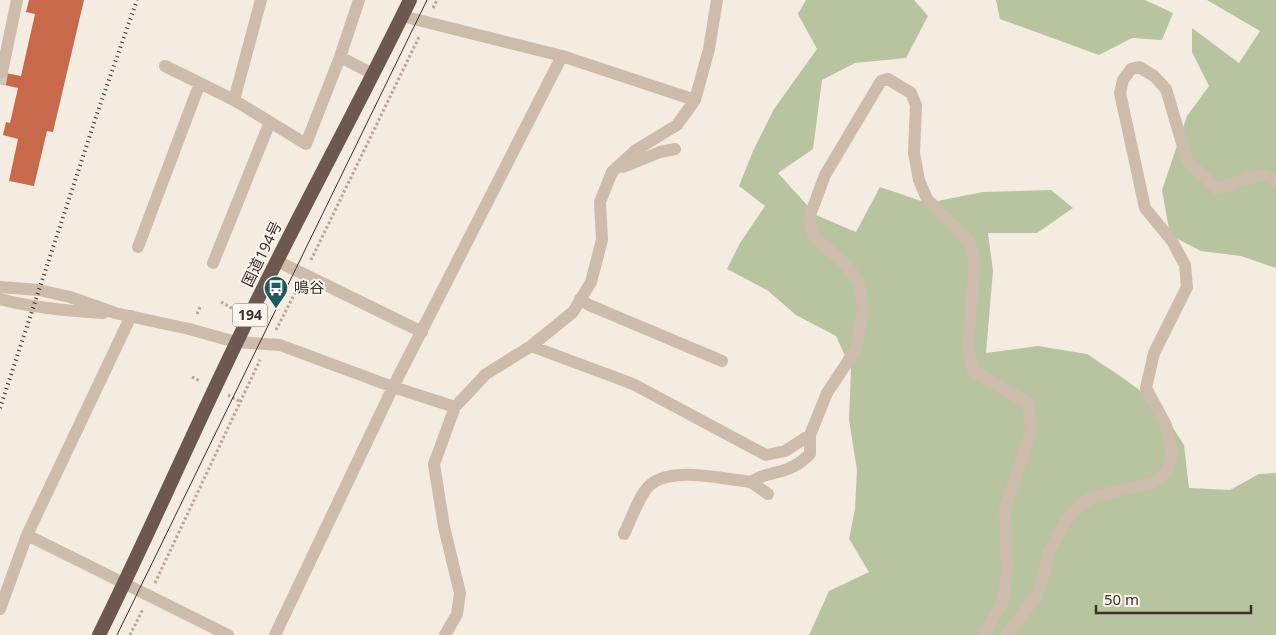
<svg xmlns="http://www.w3.org/2000/svg" width="1276" height="635" font-family="'Noto Sans','Noto Sans JP',sans-serif">
<style>
.green{fill:#b8c4a0}
.building{fill:#c8694b}
.lines{fill:none;stroke-linecap:round;stroke-linejoin:round}
.minor-tunnel{stroke:#cfc6bd;stroke-width:12;stroke-dasharray:12 6;stroke-linecap:butt}
.path{stroke:#b9a596;stroke-width:3;stroke-dasharray:2.5 2.5;stroke-linecap:butt}
.minor{stroke:#cdbbac;stroke-width:12}
.tertiary{stroke:#cdbbac;stroke-width:12}
.trunk{stroke:#6c584f;stroke-width:14}
.tram{stroke:#3b302b;stroke-width:1}
.rail{stroke:#3b302b;stroke-width:4;stroke-dasharray:1 4;stroke-linecap:butt}
.labels{text-anchor:middle;stroke-width:4;stroke-linejoin:round;paint-order:stroke}
.shield{fill:#fbf5ee;stroke:#756b66;stroke-width:1}
.shield-label{font-size:14px;font-weight:bold;fill:#3b302b}
.street-label{font-size:15px;fill:#3b302b;stroke:#fbf5ee}
.poi-label{font-size:15px;fill:#3b302b;stroke:#fbf5ee;text-anchor:start}
</style>
<rect width="100%" height="100%" fill="#f4ebe1"/>
<path class="green" d="M 806,0 L 914,0 L 928,16 L 906,58 L 855,63 L 822,80 L 813,149 L 778,173 L 816,215 L 856,232 L 880,187 L 927,203 L 983,192 L 1051,190 L 1073,208 L 1037,233 L 988,233 L 993,271 L 986,353 L 1038,346 L 1087,354 L 1123,378 L 1157,403 L 1184,445 L 1189,488 L 1230,490 L 1259,474 L 1276,473 L 1276,635 L 809,635 L 829,591 L 869,572 L 849,539 L 855,509 L 857,470 L 849,420 L 851,369 L 836,336 L 796,315 L 767,290 L 727,269 L 740,243 L 765,206 L 739,186 L 753,151 L 774,109 L 817,49 L 798,14 Z
M 996,0 L 1145,0 L 1173,13 L 1162,40 L 1132,38 L 1099,55 L 1000,19 Z
M 1207,0 L 1276,0 L 1276,268 L 1241,256 L 1201,251 L 1170,235 L 1162,190 L 1187,116 L 1209,86 L 1192,52 L 1192,28 L 1239,63 L 1260,31 Z"/>
<path class="building" d="M 29,0 L 84,0 L 53,132 L 47,131 L 34,186 L 9,181 L 18,139 L 3,135 L 6,122 L 10,123 L 18,88 L 0,84 L 0,72 L 21,76 L 35,14 L 26,12 Z"/>
<g class="lines">
<path class="minor-tunnel" d="M 0,84 L 2,72"/>
<path class="path" d="M 433,8 L 437,0
M 311,260 L 419,37
M 221,302 L 235,310
M 197,314 L 200,307
M 276,330 L 297,289
M 192,377 L 200,381
M 228,395 L 241,402
M 155,583 L 260,360
M 130,635 L 143,609"/>
<path class="minor" d="M 261,0 L 234,100 L 306,144 L 340,57 L 359,0
M 402,16 L 562,56 L 695,100
M 340,57 L 373,74
M 165,66 L 234,100
M 2,72 L 17,0
M 623,167 L 660,152 L 675,149
M 138,247 L 200,83
M 277,261 L 422,332
M 213,263 L 270,122
M 580,299 L 589,305 L 722,361
M 236,342 L 280,345 L 393,387 L 455,407
M 531,346 L 633,384 L 766,455 L 785,451 L 810,435 L 827,393 L 856,349 L 863,311 L 859,282 L 846,265 L 813,235 L 809,218 L 825,175 L 881,81 L 888,79 L 911,93 L 916,105 L 914,153 L 919,180 L 927,199 L 969,242 L 975,260 L 968,350 L 973,371 L 1028,403 L 1031,432 L 1005,508 L 1007,570 L 1003,601 L 984,635
M 751,482 L 768,494
M 624,534 C 630,522 640,494 649,486 C 670,465 724,479 751,482 C 760,475 771,474 782,471 C 793,468 802,462 810,454 L 810,435
M 27,535 L 228,635
M 0,609 L 27,535 L 131,316
M 275,635 L 393,387 L 562,56
M 445,635 L 457,614 L 460,593 L 444,527 L 434,464 L 455,407 L 486,374 L 531,346 L 573,312 L 591,282 L 602,240 L 600,202 L 612,172 L 636,150 L 677,125 L 695,100 L 709,49 L 717,0
M 1006,635 L 1036,597 L 1044,574 L 1049,551 L 1066,521 L 1077,508 L 1092,497 L 1154,482 L 1167,472 L 1172,455 L 1166,425 L 1146,388 L 1154,353 L 1187,287 L 1185,265 L 1172,241 L 1145,208 L 1120,93 L 1123,80 L 1131,69 L 1139,67 L 1154,76 L 1166,89 L 1187,160 L 1217,189 L 1248,178 L 1264,175 L 1276,181"/>
<path class="tertiary" d="M 0,287 L 39,290 L 70,297 L 115,313 L 189,329 L 236,342
M 0,299 C 34,308 67,311 103,313"/>
<path class="trunk" d="M 99,635 C 151,530 197,422 249,317 C 301,210 358,107 410,0"/>
<path class="tram" d="M 117,635 L 427,0"/>
<path class="rail" d="M 0,408 L 98,111 L 137,0"/>
</g>
<defs>
<symbol id="bus-pin" viewBox="-11 -11 22 30"><path d="M0 17L-7.5 6A9.5 9.5 0 1 1 7.5 6Z" fill="#1f5a5e" stroke="#fbf5ee"/><path d="M-5-6H5V4H4V6H2V4H-2V6H-4V4H-5ZM-3.5-4V0h7V-4ZM-3.5 1.2v1.5H-2V1.2ZM2 1.2v1.5H3.5V1.2Z" fill="#fff"/></symbol>
</defs>
<g fill-rule="evenodd">
<use href="#bus-pin" x="262" y="274" width="28" height="38"/>
</g>
<g class="labels">
<rect class="shield" x="232.5" y="303.5" width="35" height="23" rx="4"/>
<g class="shield-label">
<text x="250" y="320">194</text>
</g>
<g class="street-label">
<text transform="translate(262 254) rotate(-64)" y="5">国道194号</text>
</g>
<g class="poi-label">
<text x="294" y="293">鳴谷</text>
</g>
</g>
<path d="M1096 605v8h155v-8" fill="none" stroke="#3b302b" stroke-width="2.5"/>
<text x="1104" y="605" font-size="15" fill="#3b302b" stroke="#fbf5ee" stroke-width="4" paint-order="stroke">50 m</text>
</svg>
